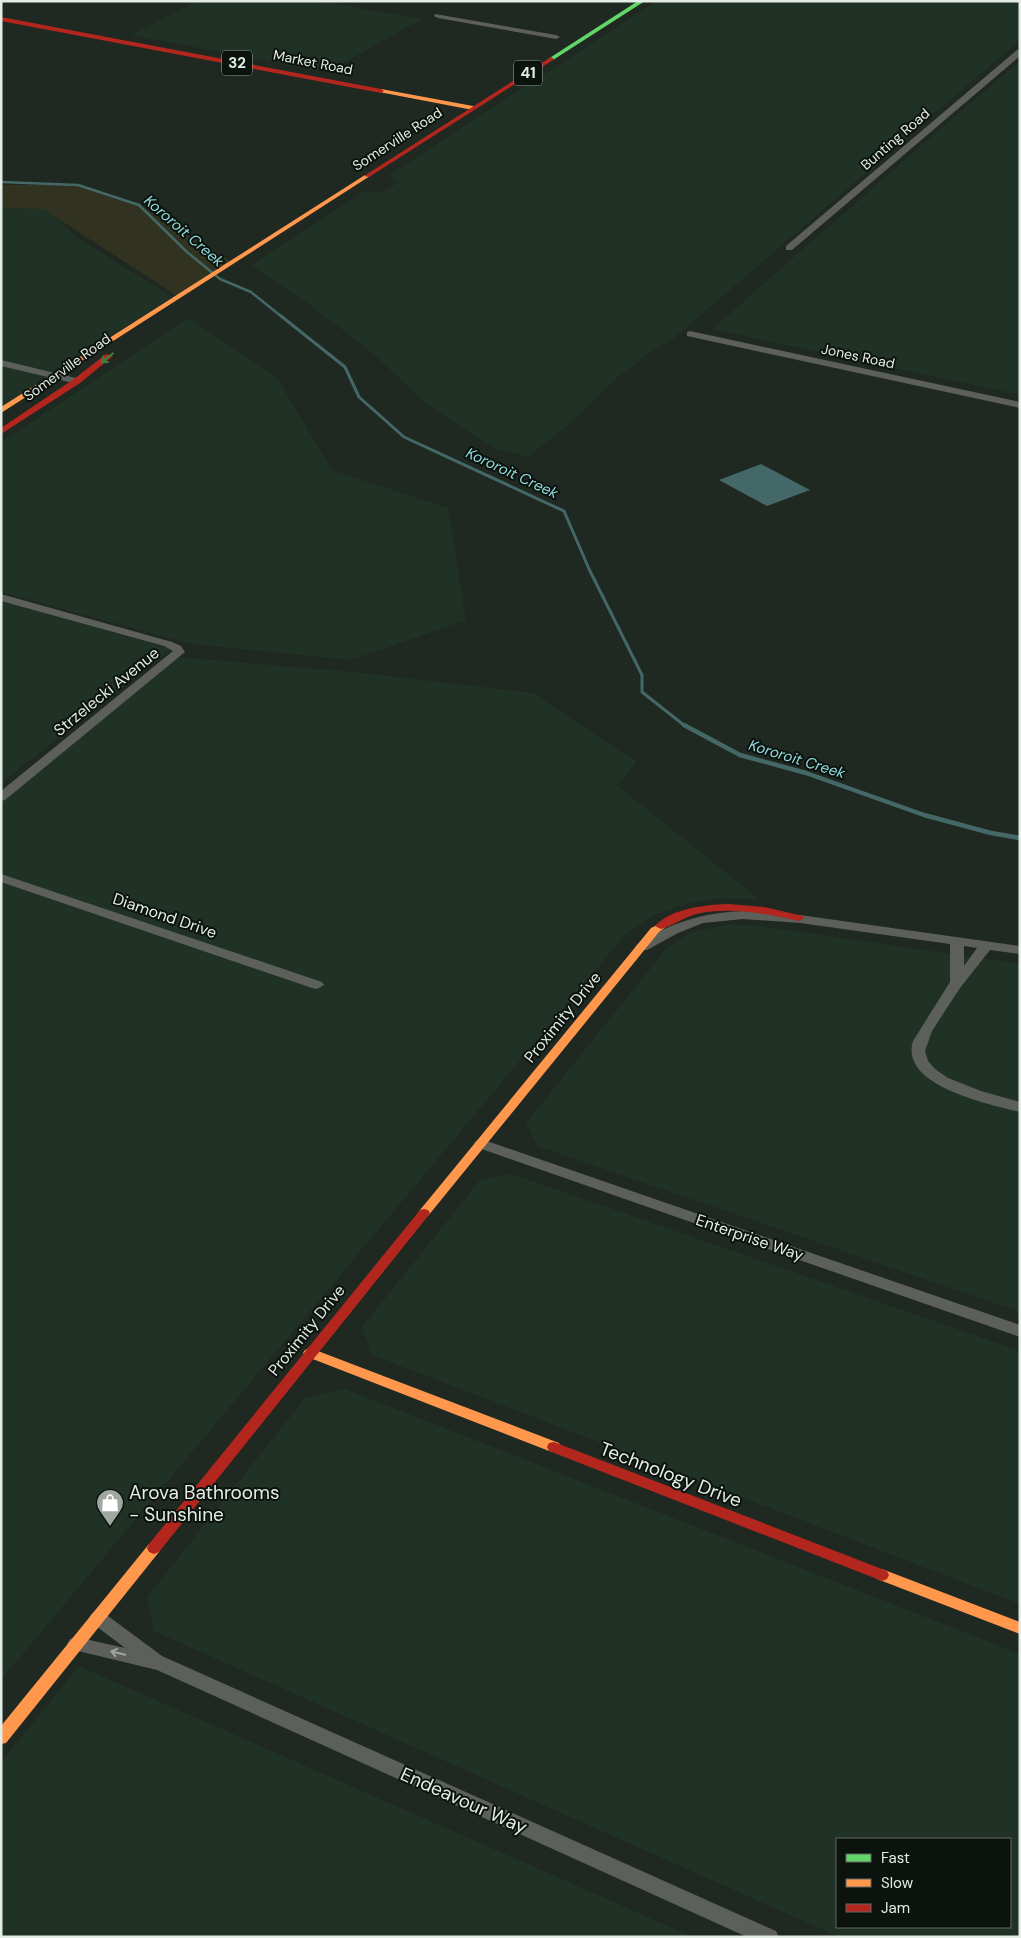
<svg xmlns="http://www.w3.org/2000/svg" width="1021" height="1938" font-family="'DM Sans',sans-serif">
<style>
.built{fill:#203225;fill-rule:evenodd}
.green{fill:#313320}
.water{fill:#436867}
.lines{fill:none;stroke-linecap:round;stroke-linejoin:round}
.stream-far2{stroke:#436867;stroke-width:2.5}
.stream-far1{stroke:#436867;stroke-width:3}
.stream{stroke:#436867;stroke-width:4.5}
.street{fill:#5c5f5a;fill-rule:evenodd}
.fast{fill:#63d668;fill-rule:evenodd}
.slow{fill:#ff974d;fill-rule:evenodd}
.jam{fill:#b3261e;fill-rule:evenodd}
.oneway{stroke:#3c7e40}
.oneway2{stroke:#a0a6a0}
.labels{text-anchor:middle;stroke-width:4;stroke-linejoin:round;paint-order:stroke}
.far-street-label{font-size:14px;fill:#e3ece5;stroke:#0c120e}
.shield{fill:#0c120e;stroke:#a2aba4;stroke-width:1}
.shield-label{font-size:15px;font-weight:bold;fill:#e3ece5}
.far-water-label{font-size:15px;font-style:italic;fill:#91dcdc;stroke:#0c120e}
.street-label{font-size:16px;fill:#e3ece5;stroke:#0c120e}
.near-street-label{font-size:19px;fill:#e3ece5;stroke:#0c120e}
.near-poi-label{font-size:19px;fill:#e3ece5;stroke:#0c120e;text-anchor:start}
</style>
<rect width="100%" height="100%" fill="#202822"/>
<path class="built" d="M 198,1 L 320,1 L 422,19 L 327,72 L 131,35 Z
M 657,1 L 1020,1 L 1020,40 L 674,338 L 652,351 L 618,377 L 569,424 L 528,457 L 498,449 L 474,436 L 426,403 L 370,351 L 311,306 L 252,265 L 365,191 L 383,192 L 399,182 L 389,175 Z
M 1020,61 L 1020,395 L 712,329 L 955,116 Z
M 11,208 L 42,208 L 63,223 L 76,237 L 172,297 L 1,406 L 1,209 Z
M 189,318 L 277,378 L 332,470 L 448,508 L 466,620 L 351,660 L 192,644 L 1,592 L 1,442 Z
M 1,601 L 172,649 L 1,783 Z
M 178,657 L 364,673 L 533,693 L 637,762 L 617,785 L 759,899 L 720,898 L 682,905 L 652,916 L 626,934 L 1,1680 L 1,801 Z
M 727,925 L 754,925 L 1020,964 L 1020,1312 L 537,1146 L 526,1123 L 667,948 L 687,935 L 700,930 Z
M 512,1174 L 1020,1351 L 1020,1604 L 372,1355 L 362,1327 L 480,1180 Z
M 345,1389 L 1020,1654 L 1020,1937 L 839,1937 L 154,1631 L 147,1597 L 305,1398 ZM 837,1839 L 1010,1839 L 1010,1927 L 837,1927 Z
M 79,1666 L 693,1937 L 1,1937 L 1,1762 Z"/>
<path class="green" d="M 1,185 L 78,185 L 139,205 L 232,262 L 179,297 L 43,209 L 1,208 Z"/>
<path class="water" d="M 761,464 L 810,490 L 767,506 L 719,480 Z"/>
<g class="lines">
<path class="stream-far2" d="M 1,182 L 78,185 L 139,205 L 187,252 L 220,279 L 251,292 L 282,317"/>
<path class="stream-far1" d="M 281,316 L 345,367 L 359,397 L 404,437 L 564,511 L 589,569 L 642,675 L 642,692 L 685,726"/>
<path class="stream" d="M 684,725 L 740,755 L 806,773 L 924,815 L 991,833 L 1020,838"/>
<path class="street" d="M 435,14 L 556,35 L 560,37 L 556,39 L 438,18 L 434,16 Z
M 1017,50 L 1020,50 L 1020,56 L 792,250 L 786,250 L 786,246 Z
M 690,331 L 1020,402 L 1020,408 L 687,336 L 687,332 Z
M 1,360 L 80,379 L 82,381 L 77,384 L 1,366 Z
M 1,594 L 172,642 L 181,646 L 185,652 L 5,800 L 1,801 L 1,791 L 173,651 L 164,646 L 1,601 Z
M 1,874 L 322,982 L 324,985 L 317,989 L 312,988 L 1,882 Z
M 743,911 L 800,915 L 1020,946 L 1020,954 L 990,950 L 960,988 L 932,1031 L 925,1051 L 928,1061 L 935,1069 L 948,1078 L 981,1091 L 1020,1102 L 1020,1112 C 989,1104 899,1086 913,1041 L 950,982 L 950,944 L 800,923 L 743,919 L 703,923 L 678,933 L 647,950 L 637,950 L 635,947 C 640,941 648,938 654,934 C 683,919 711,912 743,911 ZM 964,946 L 977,948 L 964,966 Z
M 481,1139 L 1020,1325 L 1020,1337 L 476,1147 L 474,1144 L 476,1141 Z
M 98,1611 L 104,1613 L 162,1656 L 776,1931 L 779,1937 L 747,1937 L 157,1670 L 70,1649 L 67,1644 L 70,1639 L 76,1637 L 125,1648 L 92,1623 L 89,1618 L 92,1613 Z"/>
<path class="fast" d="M 638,1 L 645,1 L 553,60 L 548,59 Z"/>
<path class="slow" d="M 381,89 L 473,106 L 476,108 L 473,110 L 379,92 L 378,91 Z
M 365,175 L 370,176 L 1,413 L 1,407 Z
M 661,923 L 667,926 L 659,932 L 428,1216 L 420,1216 L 418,1213 L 420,1210 L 651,928 Z
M 310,1348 L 559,1443 L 561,1447 L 559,1451 L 554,1452 L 549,1451 L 305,1356 L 303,1353 L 305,1350 Z
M 154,1542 L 159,1544 L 161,1548 L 159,1552 L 6,1743 L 1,1744 L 1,1726 L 149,1544 Z
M 882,1569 L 1020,1622 L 1020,1634 L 877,1579 L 875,1575 L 877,1571 Z"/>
<path class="jam" d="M 1,17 L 381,89 L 384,91 L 381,93 L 1,21 Z
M 551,57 L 554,59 L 553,60 L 369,177 L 364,176 Z
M 106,354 L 113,356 L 80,383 L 1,434 L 1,428 L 74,379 Z
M 728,904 L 764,907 L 803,916 L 804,918 L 799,921 C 766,914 730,906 696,914 C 684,917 673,926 661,929 L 655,926 C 672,908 705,905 728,904 Z
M 424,1209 L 428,1210 L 430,1213 L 428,1216 L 159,1552 L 154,1554 L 149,1552 L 147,1548 L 149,1544 L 420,1210 Z
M 554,1442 L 887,1571 L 889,1575 L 887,1579 L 882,1581 L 877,1579 L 549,1451 L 547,1447 L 549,1443 Z"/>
</g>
<defs><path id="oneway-shaft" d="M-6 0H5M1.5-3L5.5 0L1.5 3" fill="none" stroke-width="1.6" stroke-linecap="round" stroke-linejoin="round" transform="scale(1.25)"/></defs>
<use class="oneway" href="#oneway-shaft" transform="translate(107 358) rotate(142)"/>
<use class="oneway2" href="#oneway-shaft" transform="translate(118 1653) rotate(-166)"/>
<defs>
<symbol id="shop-pin" viewBox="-11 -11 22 30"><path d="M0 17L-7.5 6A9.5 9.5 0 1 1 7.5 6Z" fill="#9fa7a1" stroke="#0c120e"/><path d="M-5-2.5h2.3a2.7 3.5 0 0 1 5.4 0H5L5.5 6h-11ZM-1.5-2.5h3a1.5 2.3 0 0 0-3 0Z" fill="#fff"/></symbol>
</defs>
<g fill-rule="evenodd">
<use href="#shop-pin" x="94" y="1487" width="32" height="43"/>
</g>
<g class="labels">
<g class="far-street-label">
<text transform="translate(313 62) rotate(11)" y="5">Market Road</text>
<text transform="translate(397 139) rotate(-33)" y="5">Somerville Road</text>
<text transform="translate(895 139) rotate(-41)" y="5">Bunting Road</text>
<text transform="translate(858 356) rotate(12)" y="5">Jones Road</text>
<text transform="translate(67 367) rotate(-36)" y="5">Somerville Road</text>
</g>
<g class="shield">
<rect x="222" y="50.5" width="30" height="25" rx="4"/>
<rect x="514" y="60.5" width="28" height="25" rx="4"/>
</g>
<g class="shield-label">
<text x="237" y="68">32</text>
<text x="528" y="78">41</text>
</g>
<g class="far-water-label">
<text transform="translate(184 231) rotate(41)" y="5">Kororoit Creek</text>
<text transform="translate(512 473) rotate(25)" y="5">Kororoit Creek</text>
<text transform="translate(797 759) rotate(17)" y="5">Kororoit Creek</text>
</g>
<g class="street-label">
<text transform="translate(106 691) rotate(-39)" y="6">Strzelecki Avenue</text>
<text transform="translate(165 915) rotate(19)" y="6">Diamond Drive</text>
<text transform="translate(562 1017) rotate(-51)" y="6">Proximity Drive</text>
<text transform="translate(750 1237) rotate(19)" y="6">Enterprise Way</text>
<text transform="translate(306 1330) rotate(-51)" y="6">Proximity Drive</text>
</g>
<g class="near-street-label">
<text transform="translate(671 1474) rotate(21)" y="7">Technology Drive</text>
<text transform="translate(464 1800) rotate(24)" y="7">Endeavour Way</text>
</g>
<g class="near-poi-label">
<text x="129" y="1499">Arova Bathrooms<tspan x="129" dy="22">- Sunshine</tspan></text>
</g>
</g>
<rect width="1021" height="1938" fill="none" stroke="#e3ece5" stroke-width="5"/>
<rect x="836" y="1838" width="175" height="90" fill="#0c120e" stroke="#626964"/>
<rect x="846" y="1854" width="25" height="8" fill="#63d668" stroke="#626964"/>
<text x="881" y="1863" font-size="15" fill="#e3ece5">Fast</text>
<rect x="846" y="1879" width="25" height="8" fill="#ff974d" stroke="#626964"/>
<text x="881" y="1888" font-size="15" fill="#e3ece5">Slow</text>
<rect x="846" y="1904" width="25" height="8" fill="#b3261e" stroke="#626964"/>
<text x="881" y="1913" font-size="15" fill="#e3ece5">Jam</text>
</svg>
